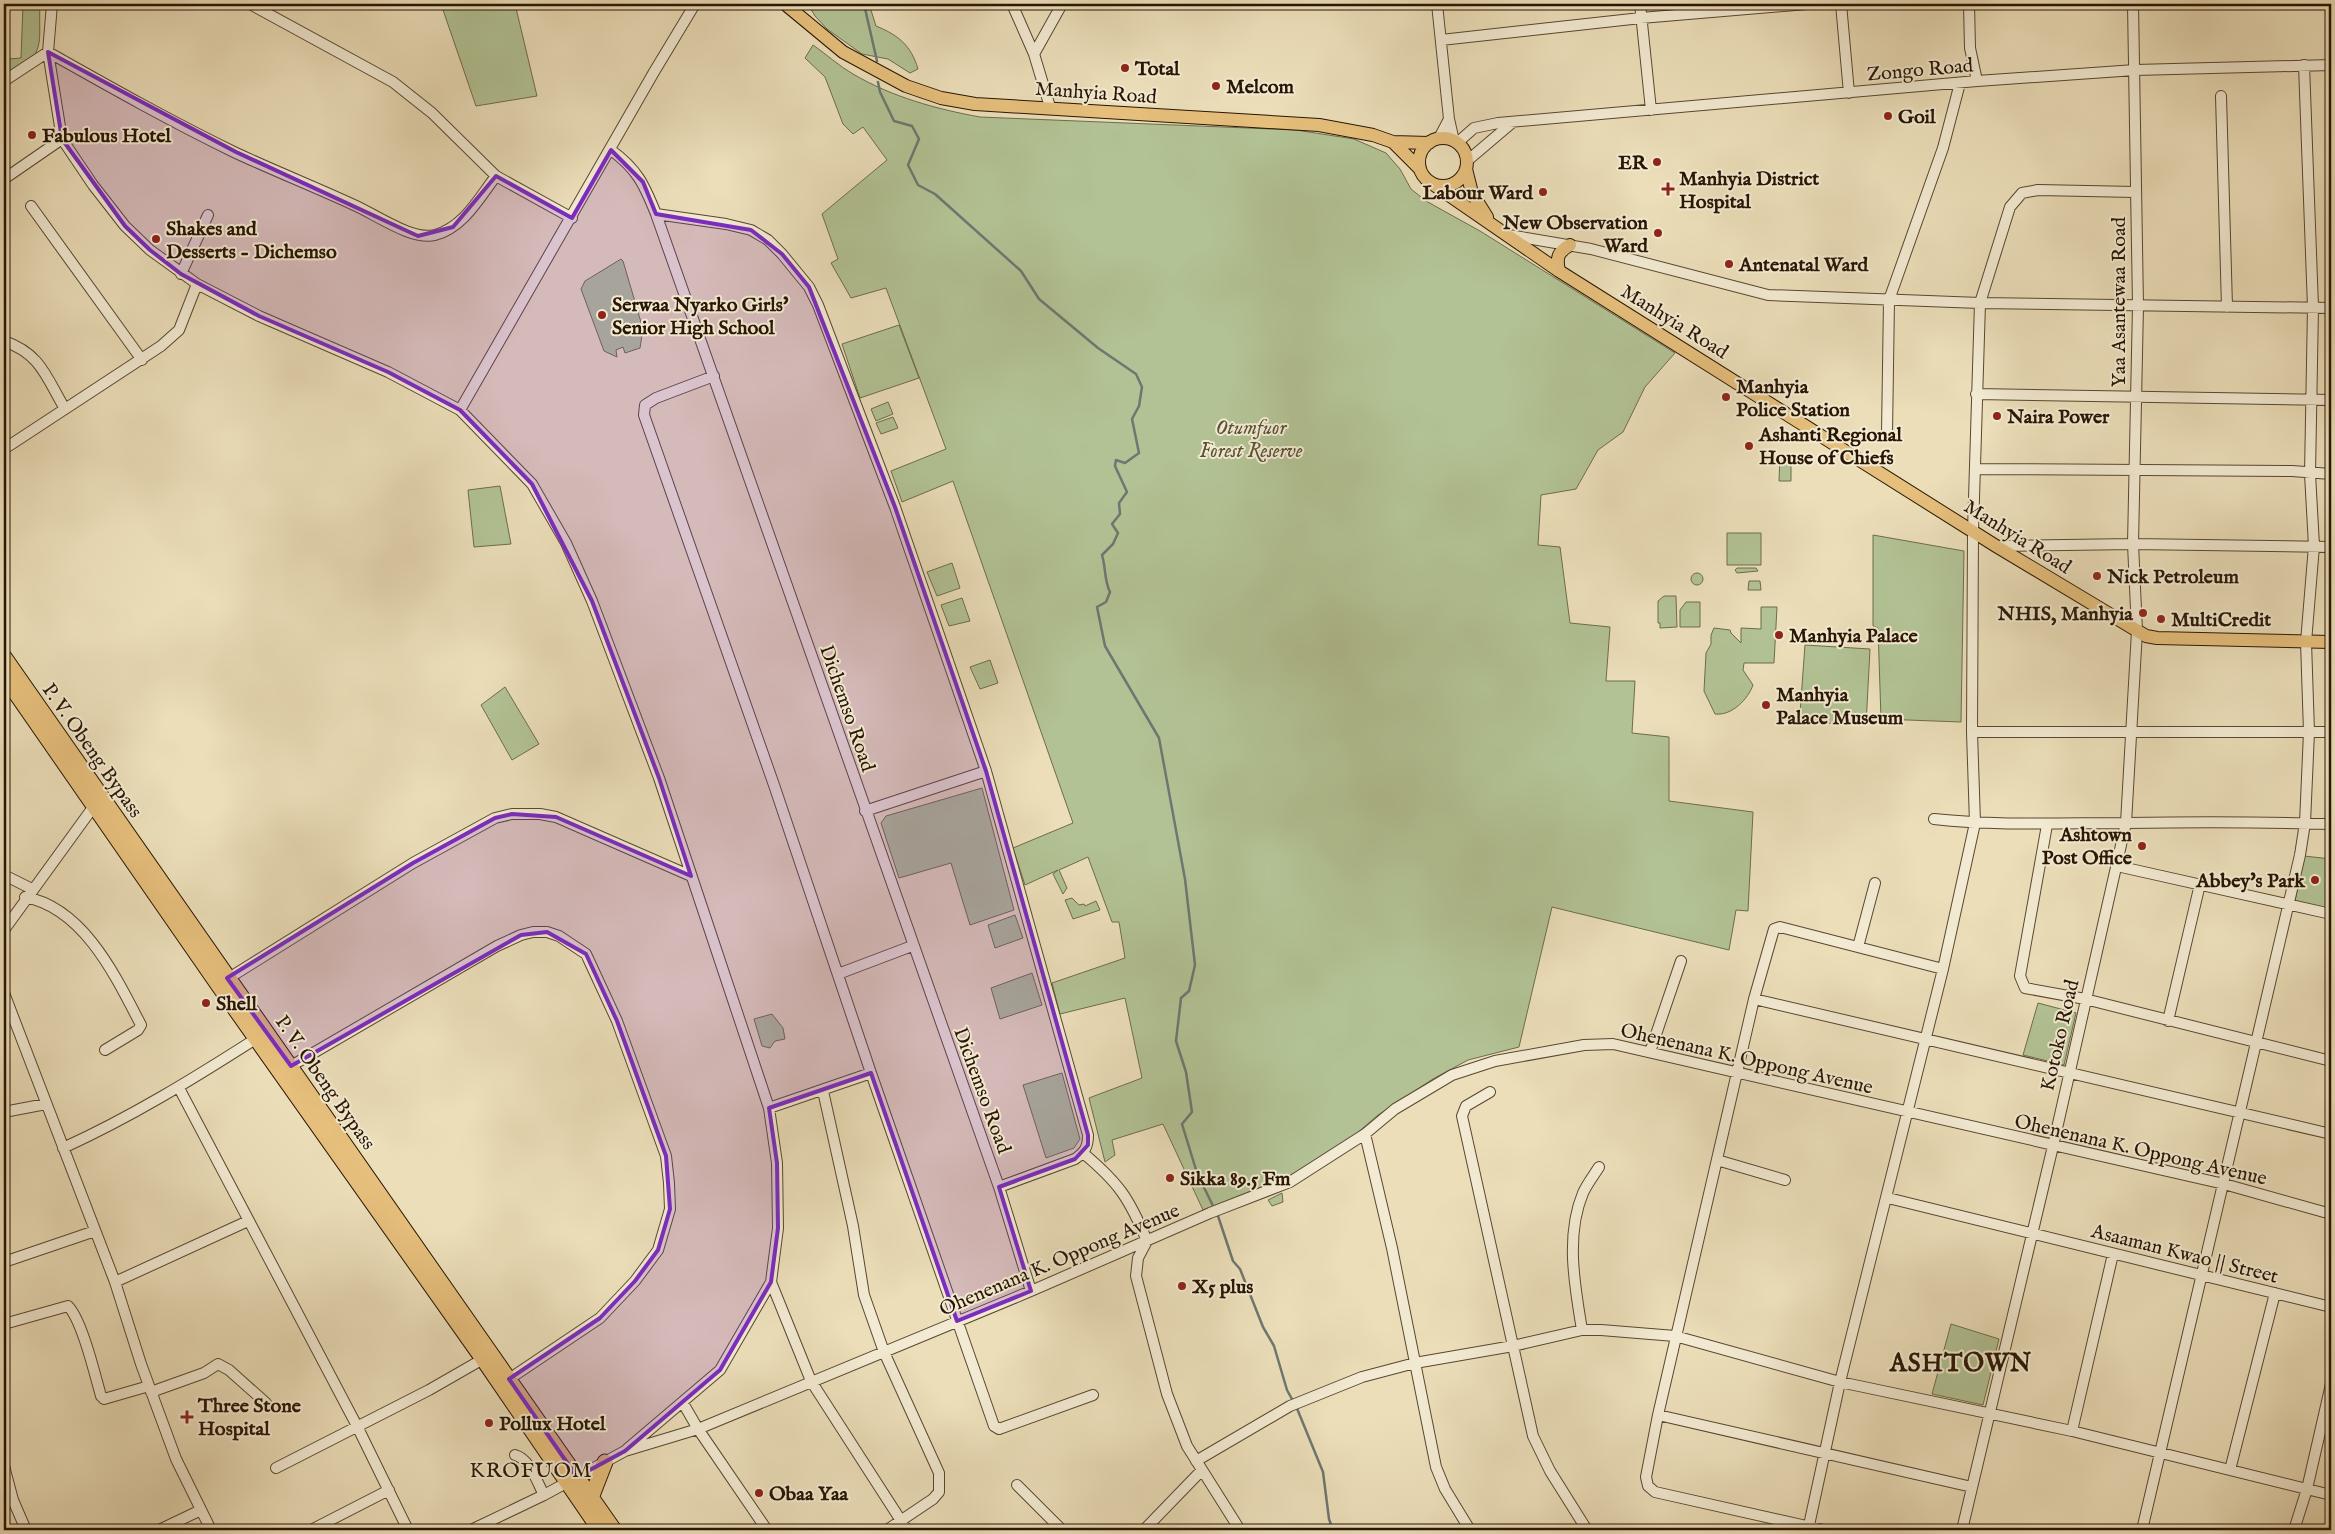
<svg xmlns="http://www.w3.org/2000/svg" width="2335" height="1534" font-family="'IM FELL English',serif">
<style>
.green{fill:#b2c294;stroke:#6d6c4c}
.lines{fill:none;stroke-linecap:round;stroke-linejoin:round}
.stream{stroke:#6e7771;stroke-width:2.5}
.minor-casing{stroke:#594730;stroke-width:12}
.major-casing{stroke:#281503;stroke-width:14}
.highway-casing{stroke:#281503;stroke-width:17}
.minor{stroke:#f2ead2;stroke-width:10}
.major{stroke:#e6bf7c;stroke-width:12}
.highway{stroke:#e6bf7c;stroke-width:15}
.marked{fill:#7b2cbf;fill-opacity:0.2;stroke:#7b2cbf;stroke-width:4;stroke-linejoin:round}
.poi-dot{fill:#8f2418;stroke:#f2ead2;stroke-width:2}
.labels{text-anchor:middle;stroke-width:4;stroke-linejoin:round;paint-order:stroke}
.poi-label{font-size:20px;font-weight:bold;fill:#281503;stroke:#f2ead2;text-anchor:start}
.street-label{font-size:20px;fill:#281503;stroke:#f2ead2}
.park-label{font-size:20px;font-style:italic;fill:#585236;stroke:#f2ead2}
.neighbourhood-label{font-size:21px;letter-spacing:1px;fill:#281503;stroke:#f2ead2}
.district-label{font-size:25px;font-weight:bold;letter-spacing:1px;fill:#281503;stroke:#f2ead2}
</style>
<rect width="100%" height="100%" fill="#ebdeb9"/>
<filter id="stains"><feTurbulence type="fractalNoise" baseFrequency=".004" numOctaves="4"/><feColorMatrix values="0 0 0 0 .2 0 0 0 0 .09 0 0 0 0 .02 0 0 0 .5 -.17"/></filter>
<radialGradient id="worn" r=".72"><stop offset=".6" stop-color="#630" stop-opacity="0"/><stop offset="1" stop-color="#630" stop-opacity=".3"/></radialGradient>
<path class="green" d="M 23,4 L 40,4 C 38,44 48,54 8,74 L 9,59 L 21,58 Z
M 441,4 L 515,4 L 537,96 L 476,106 Z
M 808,4 L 869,4 L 876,26 C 898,35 911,45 918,69 L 910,73 L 888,59 L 862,54 L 827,29 L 815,16 Z
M 813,45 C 826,54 839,66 853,74 C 892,97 936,109 980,117 L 1296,130 L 1354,139 L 1386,153 L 1400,169 L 1411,189 L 1426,201 L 1480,231 L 1675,353 L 1645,387 L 1623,432 L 1598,450 L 1576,489 L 1541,495 L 1538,545 L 1560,547 L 1570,623 L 1610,627 L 1606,681 L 1635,681 L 1632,733 L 1669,737 L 1669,801 L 1753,812 L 1748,911 L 1736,910 L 1729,950 L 1552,907 L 1519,1047 L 1468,1060 L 1433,1079 L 1378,1115 L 1342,1146 L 1291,1175 L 1203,1210 L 1163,1124 L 1112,1140 L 1115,1155 L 1105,1162 L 1089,1098 L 1142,1078 L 1125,998 L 1060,1014 L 1052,983 L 1125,958 L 1119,922 L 1112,922 L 1088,857 L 1059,870 L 1067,888 L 1063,894 L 1053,874 L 1058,870 L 1025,885 L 1013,848 L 1073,823 L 953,481 L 902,502 L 891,471 L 946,449 L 886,288 L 851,298 L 831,263 L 838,259 L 822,214 L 887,160 L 863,127 L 853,134 L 843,124 L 825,77 L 805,58 Z
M 621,259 L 623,261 L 643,329 L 640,348 L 625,353 L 623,347 L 616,350 L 617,357 L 604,351 L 581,289 L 585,281 Z
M 899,325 L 919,378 L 860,398 L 842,344 Z
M 888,402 L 893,414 L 876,421 L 871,409 Z
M 893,417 L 898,428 L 881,434 L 876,423 Z
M 1780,456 L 1791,456 L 1791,481 L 1779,481 Z
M 500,486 L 511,544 L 474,547 L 468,490 Z
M 1727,533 L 1761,533 L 1761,565 L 1727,565 Z
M 1873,535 L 1964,551 L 1961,722 L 1881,719 L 1878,628 L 1873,626 Z
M 952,563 L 960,588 L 937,596 L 927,572 Z
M 1737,568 L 1756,568 L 1758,571 L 1737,573 L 1735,570 Z
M1691 579a6 6 0 1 1 12 0a6 6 0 1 1-12 0Z
M 1749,581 L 1760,581 L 1761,590 L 1748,590 Z
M 1664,596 L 1676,596 L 1677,627 L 1660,628 L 1660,623 L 1658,623 L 1658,601 Z
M 962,598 L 970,621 L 949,626 L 941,605 Z
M 1686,602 L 1700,602 L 1700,627 L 1680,627 L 1680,610 Z
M 1761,607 L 1777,607 L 1774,663 L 1744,663 L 1743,670 L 1753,685 C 1748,699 1732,716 1715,714 L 1704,691 L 1706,653 L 1711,644 L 1711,635 L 1714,628 L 1730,630 L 1731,633 L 1741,643 L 1741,628 L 1761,629 Z
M 1805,645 L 1870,649 L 1866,725 L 1807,722 L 1802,719 L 1800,713 Z
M 990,660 L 998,683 L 980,689 L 970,667 Z
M 505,687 L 539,744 L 512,760 L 481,705 Z
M 982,788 L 1014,910 L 970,925 L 951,863 L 899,878 L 881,823 L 886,816 Z
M 2304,856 L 2331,859 L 2331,910 L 2295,901 Z
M 1072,898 L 1079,905 L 1084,904 L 1085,906 L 1096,901 L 1100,910 L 1073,919 L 1065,900 Z
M 1015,915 L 1023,938 L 995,948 L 988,925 Z
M 1032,973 L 1042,1005 L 1000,1019 L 991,988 Z
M 2038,1003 L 2076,1013 L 2064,1065 L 2023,1055 Z
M 772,1014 L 783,1028 L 785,1039 L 775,1041 L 770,1048 L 762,1046 L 754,1019 Z
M 1062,1073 L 1080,1139 L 1074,1148 L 1046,1158 L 1023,1085 Z
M 1282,1193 L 1283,1202 L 1272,1206 L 1268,1200 Z
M 1951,1324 L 1999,1339 L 1983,1405 L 1932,1394 Z"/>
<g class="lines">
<path class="stream" d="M 864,4 L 877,61
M 878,82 L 880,92 L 894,121 L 912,126 L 919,139 L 908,165 L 918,185 L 935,194 L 1021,271 L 1039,299 L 1098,348 L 1136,374 L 1142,387 L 1139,406 L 1132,419 L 1139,453 L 1125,463 L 1116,460 L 1115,466 L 1127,492 L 1119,503 L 1120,514 L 1112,524 L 1118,533 L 1113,544 L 1102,555 C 1106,568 1104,580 1110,592 L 1106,602 L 1097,607 L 1105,646 L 1159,738 L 1185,879 L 1195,965 L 1189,991 L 1181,998 L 1176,1041 L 1186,1072 L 1192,1112 L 1182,1124 L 1197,1173 L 1214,1208
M 1217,1213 L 1233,1261 L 1240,1269 L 1263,1327 L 1274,1346 L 1287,1390 L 1293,1401
M 1296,1406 L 1323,1472 L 1329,1519 L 1333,1530"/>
<defs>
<path id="minor" d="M 52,4 L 48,52 L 62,139 L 93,185 L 125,226 L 150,250 L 197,284 L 259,316 L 388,372 L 460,410 L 532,484 L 566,543 L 592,601 L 659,778 L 769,1108 L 777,1163 L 778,1228 L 771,1282 L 720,1370 L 627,1449
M 250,4 L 393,82 L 432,113 L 496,176 L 572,218
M 1012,4 L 1034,54 L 1050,107
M 1437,4 L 1449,119 L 1454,141
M 1640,4 L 1651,110
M 1841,4 L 1849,93
M 1969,4 L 1970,48 L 1977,81
M 1441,40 L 1641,18 L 1807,4
M 1034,54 L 1062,4
M 4,81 L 48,52 C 110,87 172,122 236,153 C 275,171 315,187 354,205 C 375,214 412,241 435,235 C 464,227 479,198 496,176
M 2221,96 L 2227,307
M 1439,138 L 1449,119
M 1457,143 L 1474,128 L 1498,123 L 1977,81 L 2135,70 L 2331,65
M 611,150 C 637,169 644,184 656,214 L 999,1187 L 1031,1291
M 1467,161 L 1513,122
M 4,179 L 62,139
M 31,206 L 142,360
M 656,214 L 726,224 L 751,230 L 768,240 L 782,254 L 809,287 L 818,305 L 895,507 L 986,771 L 1088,1135 C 1088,1147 1085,1152 1075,1159 L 999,1187
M 1509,235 L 1591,249 L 1768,295 L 1980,303 L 2331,308
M 181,274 L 208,215
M 4,341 C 41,354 46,377 65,409
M 714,376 L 656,398 L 645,405 L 644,415 L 774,785 L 871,1073 L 994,1426 L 999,1429 L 1093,1395
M 1976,394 L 2331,400
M 460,410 L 654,72 L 695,4
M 1887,433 L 1889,300 L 1943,148 L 1960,83
M 4,449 L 161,346 L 179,330 L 197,284
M 1975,469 L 2292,471 L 2331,474
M 1996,546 L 2133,544 L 2331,547
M 1972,732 L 2331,732
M 865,811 L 986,771
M 1934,819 C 1998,826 2062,823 2127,823 C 2195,822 2263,822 2331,824
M 2047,825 L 2020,976 L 2025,988 L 2085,999 L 2331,1061
M 2117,866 L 2331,914
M 4,875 L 32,889
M 25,897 C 84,908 116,977 141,1025 L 138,1030 L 105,1050
M 4,930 L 94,806
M 1858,947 L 1875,883
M 838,974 L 912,946
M 224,981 L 413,863 L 495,818 L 512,814 L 540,814 L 556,817 L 691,876
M 4,993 L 115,1282 L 141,1364 L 176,1459 L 211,1530
M 1754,999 L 2331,1134
M 2168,1021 L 2200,884
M 1650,1052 L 1681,961
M 291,1066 L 497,946 L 521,935 L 533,932 L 547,932 L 559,936 L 586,954 L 617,1021 L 666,1156 L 669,1183 L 670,1209 L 658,1250 L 635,1281 L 600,1318 L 509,1379
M 179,1088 L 357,1426 L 408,1530
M 823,1091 L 853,1226 L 864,1295 L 884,1352 L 939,1473 L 939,1492 L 933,1499 L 887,1530
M 1490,1092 L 1466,1106 L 1462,1116 L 1533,1436 L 1550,1471 L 1587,1530
M 769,1108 L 871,1073
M 4,1112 L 46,1104
M 1365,1134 L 1392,1248 L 1436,1467 L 1445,1489 L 1470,1530
M 63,1148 C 131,1117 193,1079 257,1038
M 1083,1153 C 1119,1183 1129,1198 1147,1241 L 1138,1258 L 1136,1276 L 1167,1394 L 1187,1446 L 1240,1530
M 1717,1160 L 1785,1180
M 1888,1198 L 2331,1307
M 4,1262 L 95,1231
M 115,1282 L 248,1221
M 771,1282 L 811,1381 L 907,1530
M 4,1324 L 68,1306 C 82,1320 95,1375 101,1396 L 104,1399 L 149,1386
M 1582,1330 C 1575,1287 1565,1236 1583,1193 C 1587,1184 1594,1175 1599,1167
M 151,1392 L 204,1373 L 218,1364 L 229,1370 L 266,1403
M 683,1403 L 698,1429 L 767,1530
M 1658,1415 L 1972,1487
M 2072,1431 L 2113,1254
M 515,1455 C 530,1459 537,1482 544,1495
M 1196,1461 L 1290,1406 L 1362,1377 L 1415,1363 L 1513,1346 L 1582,1330 L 1601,1330 L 1675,1336 L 1840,1382 L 2072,1431 L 2331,1495
M 4,1466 L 13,1500 L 26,1530
M 276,1468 L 429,1390 L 483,1359
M 2230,1470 L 2275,1293
M 1017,1485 L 1062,1530
M 159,1530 L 201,1510
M 311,1530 L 389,1490
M 471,1530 L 544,1495 L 625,1451 L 698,1429 L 1031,1291 L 1210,1213 L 1290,1182 L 1365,1134 L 1395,1109 L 1452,1075 L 1495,1061 L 1584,1045 L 1613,1044 L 2224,1184 L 2331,1214
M 1144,1530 L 1202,1470
M 1808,1530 L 1840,1382 L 1943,969 L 1975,823 L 1972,732 L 1973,531 L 1980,303 L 2010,207 L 2022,193 L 2038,190 L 2135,192
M 1824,1530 L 1655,1492 L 1648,1486 L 1646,1477 L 1658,1415 L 1754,999 L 1774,929 L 1780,927 L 1943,969
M 1962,1530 L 2053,1146 L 2126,823 L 2137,631 L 2133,544 L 2138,306 L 2133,4
M 2142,1530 L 2300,855 L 2305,823 L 2309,732 L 2306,642 L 2314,546 L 2310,474 L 2313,307 L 2304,65
M 2294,1530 L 2307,1489 L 2331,1384"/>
<path id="major" d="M 785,4 L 843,52 L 906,86 L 941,98 L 975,104 L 1319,125 L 1373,135 L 1393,142 L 1420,169
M1419 162a24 24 0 1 1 48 0a24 24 0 1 1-48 0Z
M 1393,142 L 1429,143
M 1466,169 L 1472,193 L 1487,217
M 1427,180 L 1559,271 L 1996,546 L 2146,636 L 2157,638 L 2331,642
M 1559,271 C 1556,257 1558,252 1570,245"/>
<path id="highway" d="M 4,657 L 614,1530
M 4,676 L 219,986 L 483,1359 L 600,1530
M 591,1498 L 605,1462"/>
</defs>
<use href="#minor" class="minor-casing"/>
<use href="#major" class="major-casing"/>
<use href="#highway" class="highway-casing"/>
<use href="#minor" class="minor"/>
<use href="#major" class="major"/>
<use href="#highway" class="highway"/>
</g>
<path class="marked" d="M 48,52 L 236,152 L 418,236 L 453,227 L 496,176 L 572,218 L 611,150 L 643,182 L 656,214 L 751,230 L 782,254 L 809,287 L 895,507 L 986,771 L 1088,1135 L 1088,1145 L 1075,1159 L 999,1187 L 1031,1291 L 957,1321 L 871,1073 L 769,1108 L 777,1163 L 778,1228 L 771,1282 L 720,1370 L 625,1451 L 577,1477 L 509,1379 L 600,1318 L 635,1281 L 658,1250 L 670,1209 L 666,1156 L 617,1021 L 586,954 L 547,932 L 521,935 L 291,1066 L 227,978 L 413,863 L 495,818 L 512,814 L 556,817 L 691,876 L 659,778 L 592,601 L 532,484 L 460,410 L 388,372 L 259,316 L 181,274 L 150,250 L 125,226 L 62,139 Z"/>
<g class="poi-dot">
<circle cx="1125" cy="68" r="5"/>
<circle cx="1216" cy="86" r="5"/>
<circle cx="1888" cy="116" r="5"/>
<circle cx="32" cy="135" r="5"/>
<circle cx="1657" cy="162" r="5"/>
<path d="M1665.5 181.5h5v5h5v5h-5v5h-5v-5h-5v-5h5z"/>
<circle cx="1543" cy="192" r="5"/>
<circle cx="1658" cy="233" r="5"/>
<circle cx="156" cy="239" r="5"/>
<circle cx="1729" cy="264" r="5"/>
<circle cx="602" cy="315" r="5"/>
<circle cx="1726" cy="397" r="5"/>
<circle cx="1997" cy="416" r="5"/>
<circle cx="1749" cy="446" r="5"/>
<circle cx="2097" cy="576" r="5"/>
<circle cx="2143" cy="613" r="5"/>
<circle cx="2161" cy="619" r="5"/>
<circle cx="1779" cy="635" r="5"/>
<circle cx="1766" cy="705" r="5"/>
<circle cx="2142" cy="846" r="5"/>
<circle cx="2315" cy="880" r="5"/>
<circle cx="206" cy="1003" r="5"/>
<circle cx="1170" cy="1178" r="5"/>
<circle cx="1182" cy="1286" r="5"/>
<path d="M184.5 1409.5h5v5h5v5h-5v5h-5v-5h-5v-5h5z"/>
<circle cx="489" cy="1423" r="5"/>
<circle cx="759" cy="1493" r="5"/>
</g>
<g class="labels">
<g class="poi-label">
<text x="1135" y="75">Total</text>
<text x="1226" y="93">Melcom</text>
<text x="1898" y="123">Goil</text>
<text x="42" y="142">Fabulous Hotel</text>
<text x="1647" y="169" text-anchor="end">ER</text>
<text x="1679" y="185">Manhyia District<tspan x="1679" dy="23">Hospital</tspan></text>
<text x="1533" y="199" text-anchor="end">Labour Ward</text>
<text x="1648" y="229" text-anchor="end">New Observation<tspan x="1648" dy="23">Ward</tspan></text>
<text x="166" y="235">Shakes and<tspan x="166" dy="23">Desserts - Dichemso</tspan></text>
<text x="1739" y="271">Antenatal Ward</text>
<text x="612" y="311">Serwaa Nyarko Girls'<tspan x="612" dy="23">Senior High School</tspan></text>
<text x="1736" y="393">Manhyia<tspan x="1736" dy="23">Police Station</tspan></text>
<text x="2007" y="423">Naira Power</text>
<text x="1759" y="441">Ashanti Regional<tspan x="1759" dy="23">House of Chiefs</tspan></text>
<text x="2107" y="583">Nick Petroleum</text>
<text x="2133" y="620" text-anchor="end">NHIS, Manhyia</text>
<text x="2171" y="626">MultiCredit</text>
<text x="1789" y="642">Manhyia Palace</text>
<text x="1776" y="701">Manhyia<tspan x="1776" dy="23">Palace Museum</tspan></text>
<text x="2132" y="841" text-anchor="end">Ashtown<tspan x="2132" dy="23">Post Office</tspan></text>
<text x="2305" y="887" text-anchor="end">Abbey's Park</text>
<text x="216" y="1010">Shell</text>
<text x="1180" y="1185">Sikka 89.5 Fm</text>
<text x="1192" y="1293">X5 plus</text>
<text x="198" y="1412">Three Stone<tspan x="198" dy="23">Hospital</tspan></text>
<text x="499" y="1430">Pollux Hotel</text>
<text x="769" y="1500">Obaa Yaa</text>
</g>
<g class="street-label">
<text transform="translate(1920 69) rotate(-5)" y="7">Zongo Road</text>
<text transform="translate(1096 92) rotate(4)" y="7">Manhyia Road</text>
<text transform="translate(2118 302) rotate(-90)" y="7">Yaa Asantewaa Road</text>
<text transform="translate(1675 321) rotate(32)" y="7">Manhyia Road</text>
<text transform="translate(2018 536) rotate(32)" y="7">Manhyia Road</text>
<text transform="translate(848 708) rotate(71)" y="7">Dichemso Road</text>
<text transform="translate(93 750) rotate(55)" y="7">P. V. Obeng Bypass</text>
<text transform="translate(2059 1035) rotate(-77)" y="7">Kotoko Road</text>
<text transform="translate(1747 1058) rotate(13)" y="7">Ohenenana K. Oppong Avenue</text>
<text transform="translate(326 1082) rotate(55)" y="7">P. V. Obeng Bypass</text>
<text transform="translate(983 1090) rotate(70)" y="7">Dichemso Road</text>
<text transform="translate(2141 1149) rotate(13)" y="7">Ohenenana K. Oppong Avenue</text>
<text transform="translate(2185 1253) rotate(14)" y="7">Asaaman Kwao || Street</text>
<text transform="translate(1059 1259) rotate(-23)" y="7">Ohenenana K. Oppong Avenue</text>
</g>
<g class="park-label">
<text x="1251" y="434">Otumfuor<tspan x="1251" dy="23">Forest Reserve</tspan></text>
</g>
<g class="neighbourhood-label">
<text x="531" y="1477">KROFUOM</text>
</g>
<g class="district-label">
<text x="1961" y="1371">ASHTOWN</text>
</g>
</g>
<rect width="2335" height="1534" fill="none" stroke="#ebdeb9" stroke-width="20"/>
<rect x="5" y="5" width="2325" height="1524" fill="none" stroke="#281503" stroke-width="2.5"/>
<rect x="10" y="10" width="2315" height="1514" fill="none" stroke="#281503"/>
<rect width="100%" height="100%" filter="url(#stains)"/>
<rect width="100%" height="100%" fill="url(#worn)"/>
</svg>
